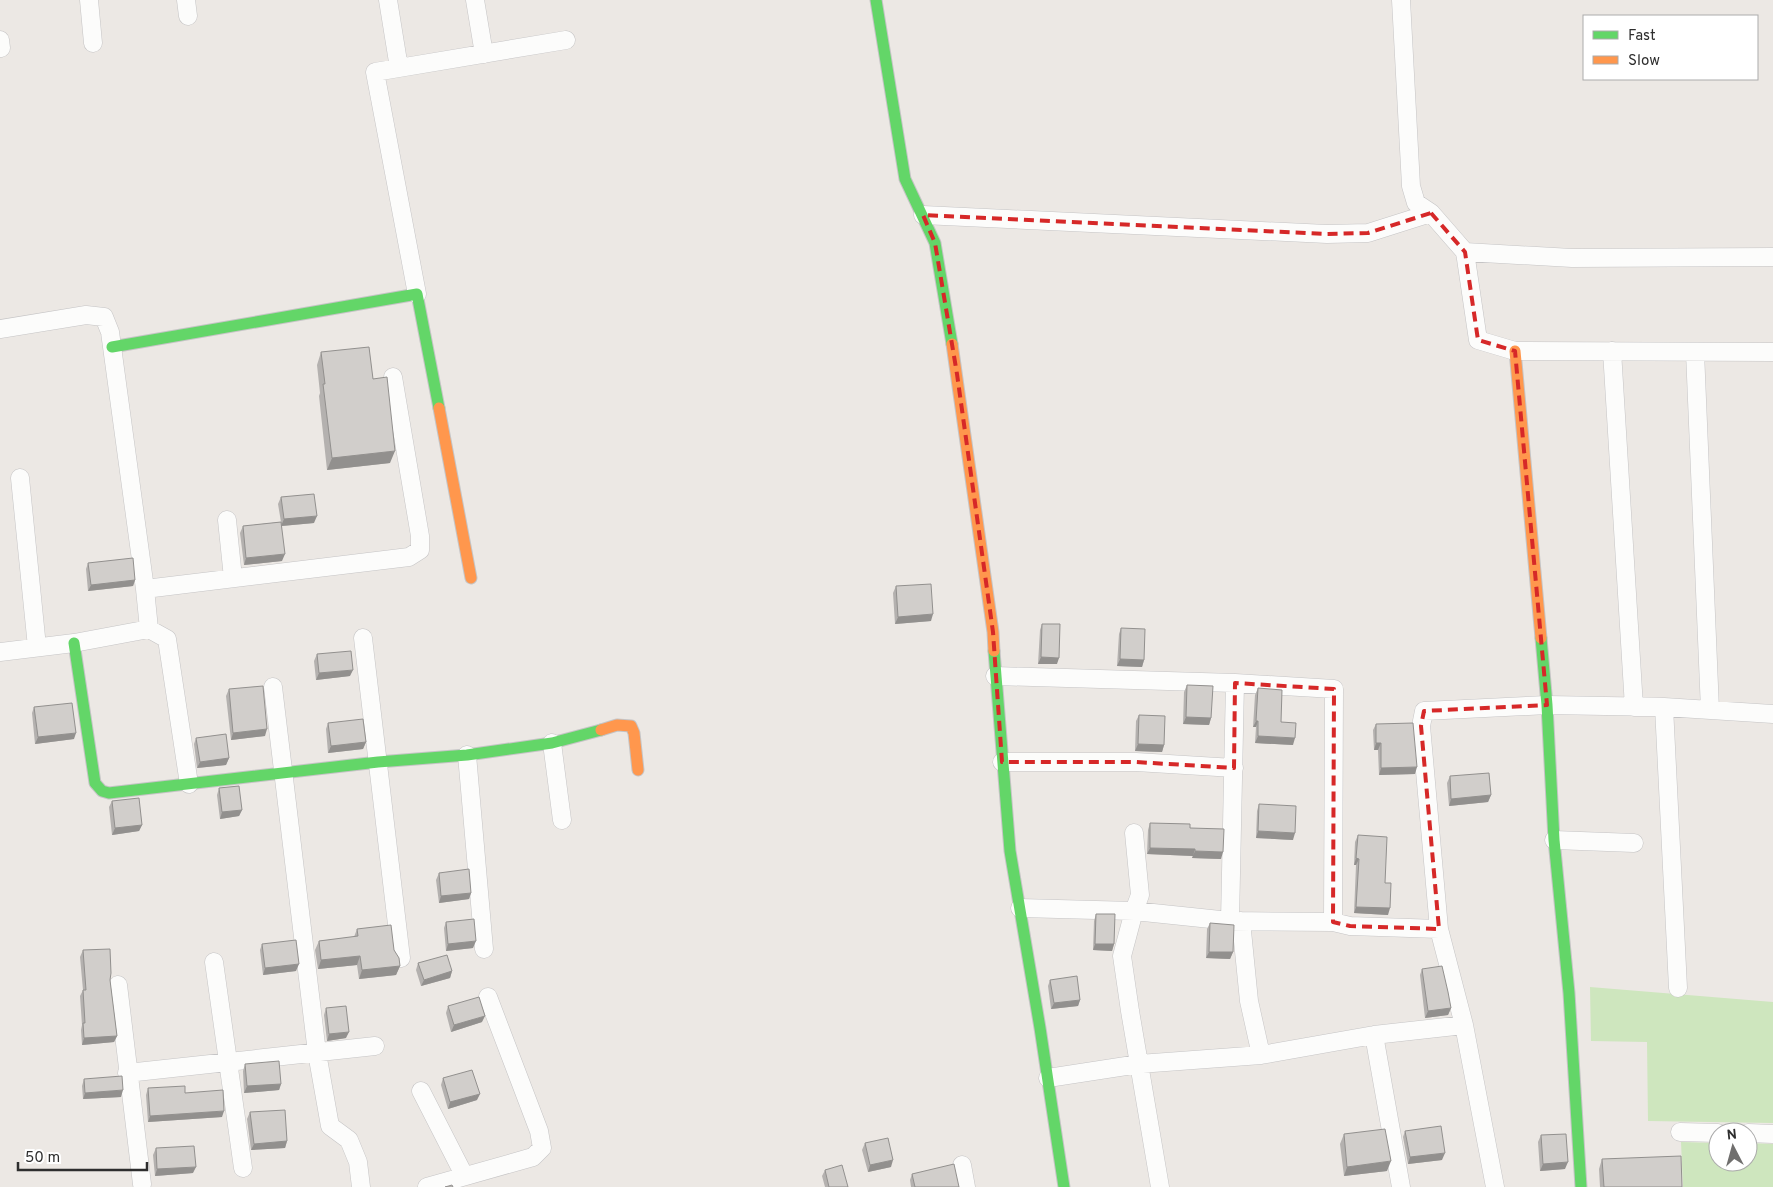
<svg xmlns="http://www.w3.org/2000/svg" width="1773" height="1187" font-family="Overpass,sans-serif">
<style>
.green{fill:#cee6be}
.lines{fill:none;stroke-linecap:round;stroke-linejoin:round}
.street-casing{stroke:#c5c4c5;stroke-width:19}
.fast-casing{stroke:#c5c4c5;stroke-width:13}
.slow-casing{stroke:#c5c4c5;stroke-width:13}
.street{stroke:#fcfcfb;stroke-width:18}
.fast{stroke:#63d668;stroke-width:11}
.slow{stroke:#ff974d;stroke-width:11}
.wall{fill:#b4b1af}
.shaded-wall{fill:#92908e}
.building{fill:#d1cecb;stroke:#92908e}
.marked{fill:none;stroke:#d62828;stroke-width:4;stroke-dasharray:10 6;stroke-linejoin:round}
</style>
<rect width="100%" height="100%" fill="#ece8e4"/>
<path class="green" d="M 1590,987 L 1773,1002 L 1773,1123 L 1648,1121 L 1647,1042 L 1591,1041 Z
M 1681,1142 L 1718,1143 L 1718,1162 L 1748,1162 L 1748,1143 L 1773,1144 L 1773,1187 L 1683,1187 Z"/>
<g class="lines">
<defs>
<path id="street" d="M 89,0 L 93,43
M 186,0 L 188,16
M 388,0 L 399,68
M 475,0 L 484,54
M 1401,0 L 1411,186 L 1416,203 L 1431,213 L 1465,252 L 1478,340 L 1515,351 L 1773,352
M 0,40 L 1,48
M 923,215 L 1327,234 L 1368,233 L 1431,213
M 1465,252 L 1572,258 L 1773,257
M 417,294 L 375,72 L 566,40
M 0,329 L 86,315 L 104,317 L 110,332 L 145,589
M 1612,351 L 1634,707
M 1695,352 L 1710,710
M 20,478 L 37,647
M 227,520 L 233,578
M 149,629 L 145,589 L 409,557 L 420,550 L 420,536 L 393,377
M 363,638 L 401,958
M 0,652 L 74,643 L 149,629 L 167,639 L 189,784
M 995,676 L 1235,683 L 1334,689 L 1333,922
M 273,687 L 317,1053 L 330,1126 L 349,1140 L 358,1162 L 361,1187
M 1664,707 L 1678,988
M 552,743 L 562,820
M 467,755 L 484,949
M 1002,762 L 1136,762 L 1234,768
M 1134,833 L 1140,895 L 1134,911 L 1122,956 L 1130,1011 L 1160,1187
M 1554,840 L 1634,843
M 1020,908 L 1134,911 L 1230,921 L 1333,922 L 1350,926 L 1439,929
M 1230,921 L 1235,683
M 1241,921 L 1249,1001 L 1261,1055
M 214,962 L 243,1168
M 118,985 L 142,1184
M 1374,1035 L 1401,1187
M 127,1073 L 375,1046
M 1048,1078 L 1139,1064 L 1261,1055 L 1374,1035 L 1464,1025
M 421,1091 L 464,1175
M 1680,1132 L 1718,1133
M 1748,1133 L 1773,1134
M 962,1165 L 966,1187
M 427,1187 L 533,1157 L 542,1148 L 539,1131 L 488,997
M 1495,1187 L 1464,1025 L 1439,929 L 1421,726 L 1424,711 L 1547,705 L 1664,707 L 1773,714"/>
<path id="fast" d="M 876,0 L 905,179 L 935,243 L 952,344
M 112,347 L 417,294 L 439,408
M 1541,638 L 1547,705 L 1554,840 L 1569,993 L 1581,1187
M 74,643 L 95,783 L 102,791 L 109,793 L 378,762 L 467,755 L 552,743 L 601,730
M 994,651 L 1010,851 L 1040,1028 L 1064,1187"/>
<path id="slow" d="M 952,344 L 993,632 L 994,651
M 1515,351 L 1541,638
M 439,408 L 471,578
M 601,730 L 617,725 L 631,726 L 634,733 L 638,770"/>
</defs>
<use href="#street" class="street-casing"/>
<use href="#fast" class="fast-casing"/>
<use href="#slow" class="slow-casing"/>
<use href="#street" class="street"/>
<use href="#fast" class="fast"/>
<use href="#slow" class="slow"/>
</g>
<path class="wall" d="M 321,352 L 373,379 L 390,463 L 327,470 L 319,396 L 320,393 L 317,365 Z
M 281,497 L 314,523 L 282,526 L 282,561 L 244,565 L 240,533 L 243,526 L 281,522 L 278,504 Z
M 88,563 L 135,580 L 133,586 L 88,591 L 86,569 Z
M 896,586 L 931,621 L 895,624 L 893,593 Z
M 1042,624 L 1057,664 L 1038,664 L 1040,630 Z
M 1121,628 L 1144,660 L 1142,667 L 1117,666 L 1119,634 Z
M 317,654 L 350,676 L 316,680 L 314,661 Z
M 1187,685 L 1211,718 L 1209,725 L 1183,724 L 1184,692 Z
M 1258,688 L 1281,722 L 1293,745 L 1255,743 L 1256,727 L 1253,727 L 1255,695 Z
M 229,689 L 265,736 L 231,740 L 226,696 Z
M 34,707 L 74,739 L 35,744 L 32,713 Z
M 1139,715 L 1164,745 L 1162,752 L 1135,751 L 1136,721 Z
M 328,723 L 366,742 L 363,749 L 328,753 L 326,729 Z
M 1376,724 L 1415,774 L 1379,775 L 1378,750 L 1374,750 L 1373,730 Z
M 196,738 L 229,758 L 226,765 L 197,768 L 194,744 Z
M 1450,776 L 1491,795 L 1488,802 L 1449,806 L 1447,783 Z
M 219,788 L 242,810 L 239,816 L 220,819 L 217,795 Z
M 112,801 L 142,825 L 139,831 L 112,835 L 109,807 Z
M 1259,804 L 1293,840 L 1256,838 L 1257,811 Z
M 1150,823 L 1190,828 L 1221,859 L 1192,858 L 1193,856 L 1147,854 L 1148,830 Z
M 1358,835 L 1385,883 L 1388,915 L 1354,913 L 1356,865 L 1354,865 L 1355,842 Z
M 439,873 L 471,893 L 469,899 L 439,903 L 436,880 Z
M 1096,914 L 1114,944 L 1112,951 L 1093,950 L 1094,921 Z
M 446,922 L 473,948 L 446,951 L 444,928 Z
M 1210,923 L 1233,952 L 1230,959 L 1206,958 L 1207,929 Z
M 357,929 L 394,950 L 400,966 L 396,975 L 359,979 L 357,965 L 318,969 L 315,950 L 319,941 L 354,937 Z
M 262,944 L 296,971 L 263,975 L 260,950 Z
M 83,950 L 110,980 L 117,1036 L 114,1042 L 82,1045 L 81,1030 L 82,1025 L 80,996 L 83,990 L 80,957 Z
M 418,963 L 452,971 L 450,978 L 421,986 L 416,970 Z
M 1422,969 L 1451,1008 L 1448,1015 L 1425,1018 L 1420,975 Z
M 1050,980 L 1080,1000 L 1078,1006 L 1051,1009 L 1048,986 Z
M 448,1006 L 482,1022 L 451,1032 L 446,1013 Z
M 326,1008 L 346,1038 L 327,1041 L 324,1015 Z
M 245,1064 L 281,1084 L 279,1090 L 244,1093 L 243,1071 Z
M 443,1078 L 477,1100 L 448,1109 L 441,1085 Z
M 84,1079 L 121,1097 L 83,1099 L 82,1086 Z
M 148,1088 L 185,1093 L 222,1117 L 148,1122 L 146,1095 Z
M 250,1112 L 287,1141 L 285,1148 L 251,1150 L 247,1119 Z
M 1405,1131 L 1442,1160 L 1408,1164 L 1403,1137 Z
M 1344,1134 L 1387,1171 L 1344,1176 L 1340,1144 Z
M 1541,1135 L 1565,1169 L 1540,1171 L 1538,1142 Z
M 865,1143 L 891,1167 L 868,1172 L 862,1150 Z
M 156,1148 L 193,1173 L 155,1176 L 153,1155 Z
M 1602,1159 L 1682,1187 L 1600,1187 L 1599,1169 Z
M 825,1170 L 848,1187 L 825,1187 L 822,1176 Z
M 912,1174 L 959,1187 L 911,1187 L 910,1180 Z"/>
<path class="shaded-wall" d="M 395,451 L 390,463 L 327,470 L 332,458 Z
M 317,516 L 314,523 L 281,526 L 284,519 Z
M 285,554 L 282,561 L 244,565 L 246,558 Z
M 135,580 L 133,586 L 88,591 L 91,585 Z
M 933,614 L 931,621 L 895,624 L 898,617 Z
M 1041,657 L 1059,658 L 1057,664 L 1038,664 Z
M 1120,659 L 1144,660 L 1142,667 L 1117,666 Z
M 353,670 L 350,676 L 316,680 L 319,673 Z
M 1186,717 L 1211,718 L 1209,725 L 1183,724 Z
M 1256,721 L 1258,721 L 1256,727 L 1253,727 Z
M 267,729 L 265,736 L 231,740 L 233,733 Z
M 76,733 L 74,739 L 35,744 L 38,737 Z
M 1258,736 L 1295,738 L 1293,745 L 1255,743 Z
M 366,742 L 363,749 L 328,753 L 331,746 Z
M 1376,743 L 1381,743 L 1378,750 L 1374,750 Z
M 1138,744 L 1164,745 L 1162,752 L 1135,751 Z
M 229,758 L 226,765 L 197,768 L 200,762 Z
M 1417,767 L 1415,774 L 1379,775 L 1381,768 Z
M 1491,795 L 1488,802 L 1449,806 L 1451,799 Z
M 242,810 L 239,816 L 220,819 L 222,812 Z
M 142,825 L 139,831 L 112,835 L 115,828 Z
M 1258,831 L 1295,833 L 1293,840 L 1256,838 Z
M 1150,848 L 1195,849 L 1193,856 L 1147,854 Z
M 1195,851 L 1223,852 L 1221,859 L 1192,858 Z
M 1356,858 L 1359,859 L 1356,865 L 1354,865 Z
M 471,893 L 469,899 L 439,903 L 441,896 Z
M 1356,907 L 1390,908 L 1388,915 L 1354,913 Z
M 476,941 L 473,948 L 446,951 L 448,944 Z
M 1095,944 L 1114,944 L 1112,951 L 1093,950 Z
M 1209,952 L 1233,952 L 1230,959 L 1206,958 Z
M 360,956 L 357,965 L 318,969 L 321,960 Z
M 299,964 L 296,971 L 263,975 L 265,968 Z
M 400,966 L 396,975 L 359,979 L 362,970 Z
M 452,971 L 450,978 L 421,986 L 424,980 Z
M 1080,1000 L 1078,1006 L 1051,1009 L 1054,1003 Z
M 1451,1008 L 1448,1015 L 1425,1018 L 1428,1011 Z
M 485,1016 L 482,1022 L 451,1032 L 454,1025 Z
M 349,1032 L 346,1038 L 327,1041 L 329,1034 Z
M 117,1036 L 114,1042 L 82,1045 L 84,1038 Z
M 281,1084 L 279,1090 L 244,1093 L 247,1086 Z
M 123,1090 L 121,1097 L 83,1099 L 85,1093 Z
M 480,1094 L 477,1100 L 448,1109 L 450,1102 Z
M 224,1111 L 222,1117 L 148,1122 L 150,1116 Z
M 287,1141 L 285,1148 L 251,1150 L 254,1144 Z
M 1445,1153 L 1442,1160 L 1408,1164 L 1410,1157 Z
M 893,1160 L 891,1167 L 868,1172 L 870,1165 Z
M 1391,1161 L 1387,1171 L 1344,1176 L 1347,1167 Z
M 1568,1162 L 1565,1169 L 1540,1171 L 1543,1164 Z
M 196,1167 L 193,1173 L 155,1176 L 157,1169 Z"/>
<path class="building" d="M 369,347 L 373,379 L 387,377 L 395,451 L 332,458 L 323,384 L 325,384 L 321,352 Z
M 314,494 L 317,516 L 284,519 L 281,497 Z
M 281,522 L 285,554 L 246,558 L 243,526 Z
M 133,558 L 135,580 L 91,585 L 88,563 Z
M 931,584 L 933,614 L 898,617 L 896,586 Z
M 1042,624 L 1060,624 L 1059,658 L 1041,657 Z
M 1121,628 L 1145,629 L 1144,660 L 1120,659 Z
M 351,651 L 353,670 L 319,673 L 317,654 Z
M 1187,685 L 1213,686 L 1211,718 L 1186,717 Z
M 263,686 L 267,729 L 233,733 L 229,689 Z
M 1258,688 L 1282,690 L 1281,722 L 1296,723 L 1295,738 L 1258,736 L 1258,721 L 1256,721 Z
M 72,703 L 76,733 L 38,737 L 34,707 Z
M 1139,715 L 1165,716 L 1164,745 L 1138,744 Z
M 363,719 L 366,742 L 331,746 L 328,723 Z
M 1413,723 L 1417,767 L 1381,768 L 1381,743 L 1376,743 L 1376,724 Z
M 226,734 L 229,758 L 200,762 L 196,738 Z
M 1489,773 L 1491,795 L 1451,799 L 1450,776 Z
M 239,786 L 242,810 L 222,812 L 219,788 Z
M 139,798 L 142,825 L 115,828 L 112,801 Z
M 1259,804 L 1296,806 L 1295,833 L 1258,831 Z
M 1150,823 L 1190,824 L 1190,828 L 1224,829 L 1223,852 L 1195,851 L 1195,849 L 1150,848 Z
M 1358,835 L 1387,837 L 1385,883 L 1391,883 L 1390,908 L 1356,907 L 1359,859 L 1356,858 Z
M 469,869 L 471,893 L 441,896 L 439,873 Z
M 1096,914 L 1115,914 L 1114,944 L 1095,944 Z
M 474,919 L 476,941 L 448,944 L 446,922 Z
M 1210,923 L 1234,925 L 1233,952 L 1209,952 Z
M 391,925 L 394,950 L 399,958 L 400,966 L 362,970 L 360,956 L 321,960 L 319,941 L 358,936 L 357,929 Z
M 296,940 L 299,964 L 265,968 L 262,944 Z
M 110,949 L 111,973 L 110,980 L 117,1036 L 84,1038 L 83,1023 L 85,1023 L 83,990 L 86,990 L 83,950 Z
M 447,955 L 452,971 L 424,980 L 418,963 Z
M 1442,966 L 1448,992 L 1451,1008 L 1428,1011 L 1422,969 Z
M 1077,976 L 1080,1000 L 1054,1003 L 1050,980 Z
M 479,997 L 485,1016 L 454,1025 L 448,1006 Z
M 346,1006 L 349,1032 L 329,1034 L 326,1008 Z
M 279,1061 L 281,1084 L 247,1086 L 245,1064 Z
M 472,1070 L 480,1094 L 450,1102 L 443,1078 Z
M 122,1076 L 123,1090 L 85,1093 L 84,1079 Z
M 185,1086 L 185,1093 L 223,1090 L 224,1111 L 150,1116 L 148,1088 Z
M 285,1110 L 287,1141 L 254,1144 L 250,1112 Z
M 1441,1126 L 1445,1153 L 1410,1157 L 1405,1131 Z
M 1385,1129 L 1391,1161 L 1347,1167 L 1344,1134 Z
M 1566,1134 L 1568,1162 L 1543,1164 L 1541,1135 Z
M 888,1138 L 893,1160 L 870,1165 L 865,1143 Z
M 194,1146 L 196,1167 L 157,1169 L 156,1148 Z
M 1681,1156 L 1682,1187 L 1604,1187 L 1602,1159 Z
M 954,1164 L 959,1187 L 915,1187 L 912,1174 Z
M 842,1165 L 848,1187 L 829,1187 L 825,1170 Z
M 452,1185 L 453,1187 L 445,1187 Z"/>
<path class="marked" d="M 1431,213 L 1465,252 L 1478,340 L 1515,351 L 1547,705 L 1424,711 L 1421,726 L 1439,929 L 1350,926 L 1333,922 L 1334,689 L 1235,683 L 1234,768 L 1136,762 L 1002,762 L 993,632 L 957,374 L 935,243 L 923,215 L 1327,234 L 1368,233 Z"/>
<rect x="1583" y="15" width="175" height="65" fill="#ffffff" stroke="#ababab"/>
<rect x="1593" y="31" width="25" height="8" fill="#63d668" stroke="#ababab"/>
<text x="1628" y="40" font-size="15" fill="#2e2e2e">Fast</text>
<rect x="1593" y="56" width="25" height="8" fill="#ff974d" stroke="#ababab"/>
<text x="1628" y="65" font-size="15" fill="#2e2e2e">Slow</text>
<g transform="translate(1733 1147) rotate(354)"><circle r="24" fill="#ffffff" stroke="#ababab"/>
<path d="M0-4L9 19L0 12L-9 19Z" fill="#706f6e"/>
<text y="-8" font-size="14" font-weight="bold" text-anchor="middle" fill="#2e2e2e">N</text>
</g>
<path d="M18 1162v8h129v-8" fill="none" stroke="#2e2e2e" stroke-width="2.5"/>
<text x="25" y="1162" font-size="15" fill="#2e2e2e" stroke="#ffffff" stroke-width="4" paint-order="stroke">50 m</text>
</svg>
